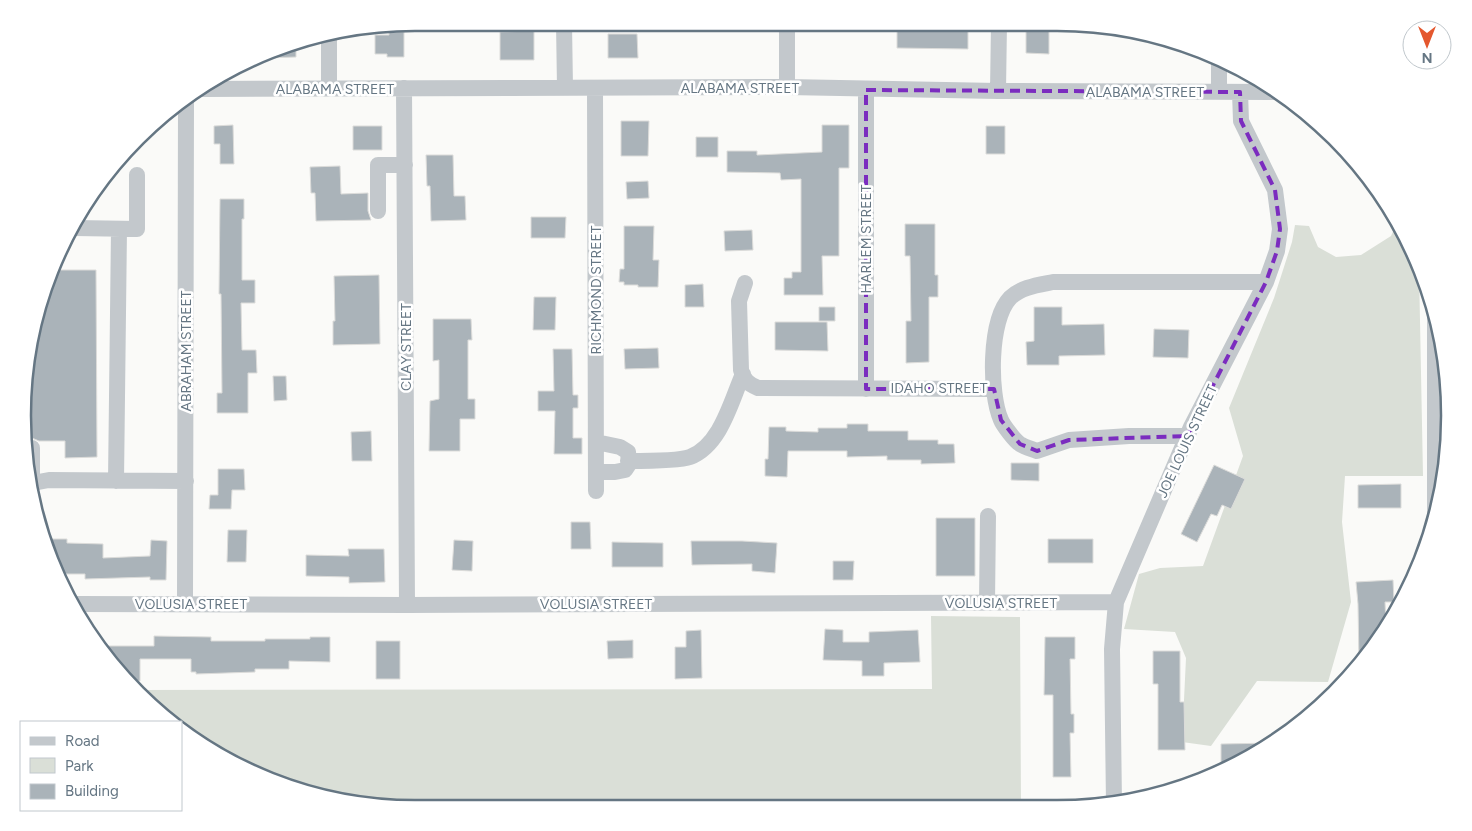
<svg xmlns="http://www.w3.org/2000/svg" width="1472" height="831" font-family="Figtree,sans-serif">
<style>
.green{fill:#dadfd7}
.building{fill:#aab3b9;stroke:#dcdcda}
.lines{fill:none;stroke-linecap:round;stroke-linejoin:round}
.minor{stroke:#c3c8cc;stroke-width:16}
.marked{fill:none;stroke:#7b2cbf;stroke-width:4;stroke-dasharray:10 6;stroke-linejoin:round}
.labels{text-anchor:middle;stroke-width:5;stroke-linejoin:round;paint-order:stroke}
.street-label{font-size:14px;fill:#657683;stroke:#fff}
.rim{fill:none;stroke:#657683;stroke-width:2.5}
</style>
<rect width="100%" height="100%" fill="#fafaf8"/>
<path class="green" d="M 1397,223 L 1409,242 L 1419,269 L 1423,476 L 1345,476 L 1342,522 L 1351,602 L 1328,682 L 1257,681 L 1211,746 L 1182,742 L 1186,658 L 1175,632 L 1124,629 L 1139,574 L 1160,568 L 1203,566 L 1243,456 L 1229,408 L 1274,298 L 1292,242 L 1295,225 L 1309,226 L 1318,247 L 1336,257 L 1361,255 L 1391,236 Z
M 931,616 L 1020,617 L 1021,805 L 390,808 L 289,788 L 219,756 L 181,725 L 181,722 L 178,722 L 139,690 L 932,689 Z"/>
<path class="building" d="M 897,23 L 968,23 L 968,49 L 897,48 Z
M 1026,23 L 1049,23 L 1049,54 L 1026,53 Z
M 534,31 L 534,60 L 500,60 L 500,32 Z
M 389,32 L 404,32 L 404,57 L 387,57 L 387,54 L 375,54 L 375,35 L 389,35 Z
M 608,34 L 637,34 L 638,58 L 608,58 Z
M 296,42 L 296,57 L 263,58 L 289,43 Z
M 621,121 L 649,121 L 648,156 L 621,156 Z
M 233,125 L 234,164 L 220,164 L 220,144 L 214,144 L 214,126 Z
M 822,125 L 849,125 L 849,168 L 839,168 L 839,256 L 822,256 L 823,295 L 784,295 L 784,278 L 792,278 L 792,272 L 801,272 L 801,179 L 781,180 L 780,173 L 727,172 L 727,151 L 757,151 L 757,155 L 822,152 Z
M 353,126 L 382,126 L 382,150 L 353,150 Z
M 986,126 L 1005,126 L 1005,154 L 986,154 Z
M 696,137 L 718,137 L 718,157 L 696,157 Z
M 426,155 L 453,155 L 454,196 L 465,196 L 466,220 L 431,221 L 430,186 L 427,186 Z
M 340,166 L 341,194 L 368,193 L 368,211 L 371,220 L 316,221 L 315,193 L 311,193 L 310,167 Z
M 648,181 L 649,198 L 627,199 L 626,182 Z
M 220,199 L 244,199 L 244,219 L 242,219 L 242,280 L 255,280 L 255,303 L 241,303 L 242,350 L 256,350 L 257,373 L 248,373 L 248,413 L 217,413 L 217,393 L 222,393 L 221,294 L 219,294 Z
M 531,217 L 566,217 L 565,238 L 531,238 Z
M 905,224 L 935,224 L 935,275 L 938,275 L 938,297 L 929,297 L 929,362 L 906,363 L 906,321 L 911,321 L 910,256 L 905,256 Z
M 624,226 L 654,226 L 653,260 L 659,260 L 658,287 L 638,287 L 638,285 L 624,285 L 624,282 L 619,282 L 620,269 L 624,269 Z
M 752,230 L 753,250 L 725,251 L 724,231 Z
M 56,270 L 96,270 L 97,457 L 65,458 L 65,441 L 39,441 L 32,438 L 23,441 L 36,314 Z
M 379,275 L 380,344 L 333,345 L 333,321 L 335,321 L 334,276 Z
M 703,284 L 704,307 L 685,307 L 685,285 Z
M 534,297 L 556,297 L 555,330 L 533,330 Z
M 819,307 L 835,307 L 835,321 L 819,321 Z
M 1034,307 L 1062,307 L 1062,325 L 1104,324 L 1105,355 L 1059,356 L 1059,365 L 1027,365 L 1026,342 L 1034,341 Z
M 433,319 L 471,319 L 472,340 L 468,340 L 468,399 L 475,399 L 475,419 L 460,419 L 460,451 L 429,451 L 430,401 L 439,399 L 439,360 L 433,361 Z
M 775,322 L 827,322 L 828,351 L 775,350 Z
M 1154,329 L 1189,330 L 1188,358 L 1153,357 Z
M 658,348 L 659,368 L 625,369 L 624,349 Z
M 553,349 L 572,349 L 573,395 L 578,395 L 578,408 L 573,408 L 573,438 L 582,438 L 582,454 L 554,454 L 555,411 L 538,411 L 538,391 L 554,391 Z
M 273,376 L 286,376 L 287,400 L 274,401 Z
M 847,424 L 868,424 L 868,431 L 908,431 L 908,440 L 938,440 L 938,444 L 954,444 L 955,463 L 921,464 L 921,460 L 887,460 L 887,456 L 847,457 L 847,451 L 788,451 L 787,477 L 765,476 L 765,459 L 768,459 L 769,427 L 786,427 L 786,431 L 818,432 L 818,428 L 847,428 Z
M 371,431 L 372,461 L 352,461 L 351,432 Z
M 1011,463 L 1039,463 L 1039,481 L 1011,480 Z
M 1214,465 L 1245,479 L 1231,509 L 1222,505 L 1217,516 L 1211,514 L 1197,542 L 1181,534 Z
M 218,469 L 244,469 L 245,490 L 232,490 L 231,509 L 209,509 L 210,495 L 218,495 Z
M 1401,484 L 1401,508 L 1358,508 L 1358,485 Z
M 936,518 L 975,518 L 975,576 L 936,576 Z
M 571,522 L 590,522 L 591,549 L 571,549 Z
M 228,530 L 247,530 L 246,562 L 227,562 Z
M 46,539 L 67,539 L 67,543 L 103,544 L 103,558 L 150,556 L 151,540 L 167,541 L 166,580 L 150,580 L 150,577 L 85,579 L 85,574 L 58,574 L 52,566 Z
M 1048,539 L 1093,539 L 1093,563 L 1048,563 Z
M 454,540 L 473,541 L 472,571 L 452,570 Z
M 691,541 L 742,541 L 777,543 L 775,573 L 752,571 L 752,564 L 692,565 Z
M 612,542 L 663,543 L 663,567 L 612,567 Z
M 348,549 L 384,549 L 385,582 L 349,583 L 349,577 L 306,576 L 306,555 L 349,556 Z
M 833,561 L 854,561 L 853,580 L 833,580 Z
M 1393,580 L 1394,602 L 1385,602 L 1386,626 L 1359,662 L 1358,604 L 1356,582 Z
M 825,629 L 843,630 L 843,642 L 869,642 L 869,632 L 918,630 L 920,662 L 884,663 L 884,676 L 862,676 L 862,661 L 823,660 Z
M 701,630 L 702,678 L 675,679 L 675,647 L 686,647 L 686,631 Z
M 154,636 L 211,637 L 211,641 L 265,641 L 265,639 L 310,639 L 310,637 L 330,637 L 330,662 L 289,661 L 289,669 L 255,669 L 255,672 L 196,674 L 196,672 L 191,672 L 191,659 L 140,659 L 140,681 L 128,681 L 120,674 L 102,646 L 154,646 Z
M 1045,637 L 1075,637 L 1075,659 L 1070,659 L 1071,714 L 1074,714 L 1074,733 L 1070,733 L 1071,777 L 1053,777 L 1053,695 L 1044,695 Z
M 633,640 L 633,658 L 608,659 L 607,641 Z
M 376,641 L 400,641 L 400,679 L 376,679 Z
M 1153,651 L 1180,651 L 1180,702 L 1184,702 L 1185,750 L 1158,750 L 1158,684 L 1153,684 Z
M 1273,743 L 1242,759 L 1221,769 L 1221,744 Z"/>
<g class="lines">
<path class="minor" d="M 564,23 L 565,88
M 329,37 L 329,89
M 787,87 L 787,23
M 404,88 L 407,605
M 595,88 L 596,491
M 203,89 L 787,87 L 998,91 L 1276,92
M 866,90 L 866,389
M 998,91 L 999,23
M 1219,92 L 1219,61
M 378,211 L 378,165 L 405,165
M 75,228 L 137,229 L 137,175
M 745,283 L 739,301 L 741,370 C 744,380 748,384 758,388 L 994,389
M 1435,310 L 1435,512
M 1187,436 L 1129,436 L 1069,440 L 1037,451 C 1032,449 1024,447 1020,444 C 1015,441 1003,425 1001,420 C 989,393 989,320 1010,298 C 1021,287 1038,285 1053,282 L 1266,282
M 596,442 L 620,447 L 628,452 L 629,464 L 625,470 L 615,472 L 596,472
M 32,448 L 32,478
M 628,461 C 642,461 679,461 690,457 C 721,445 731,401 743,374
M 116,481 L 119,229
M 33,483 L 49,480 L 186,481
M 987,602 L 988,516
M 76,604 L 407,605 L 1116,602
M 185,604 L 186,99
M 1114,804 L 1112,649 L 1116,602 L 1191,427 L 1266,282 L 1277,251 L 1280,229 L 1275,190 L 1241,121 L 1240,92"/>
</g>
<path class="marked" d="M 866,90 L 1240,92 L 1241,121 L 1275,190 L 1280,229 L 1277,251 L 1266,282 L 1187,436 L 1069,440 L 1037,451 L 1020,444 L 1001,420 L 994,389 L 866,389 Z"/>
<g class="labels">
<g class="street-label">
<text x="740" y="93">ALABAMA STREET</text>
<text x="335" y="94">ALABAMA STREET</text>
<text x="1145" y="97">ALABAMA STREET</text>
<text transform="translate(866 239) rotate(-90)" y="5">HARLEM STREET</text>
<text transform="translate(596 290) rotate(-90)" y="5">RICHMOND STREET</text>
<text transform="translate(406 347) rotate(-90)" y="5">CLAY STREET</text>
<text transform="translate(186 351) rotate(-90)" y="5">ABRAHAM STREET</text>
<text x="939" y="393">IDAHO STREET</text>
<text transform="translate(1187 441) rotate(-65)" y="5">JOE LOUIS STREET</text>
<text x="1001" y="608">VOLUSIA STREET</text>
<text x="191" y="609">VOLUSIA STREET</text>
<text x="596" y="609">VOLUSIA STREET</text>
</g>
</g>
<path d="M0 0H1472V831H0ZM415 31H1057A384 384 0 0 1 1441 415V416A384 384 0 0 1 1057 800H415A384 384 0 0 1 31 416V415A384 384 0 0 1 415 31Z" fill="#fff" fill-rule="evenodd"/>
<path class="rim" d="M415 31H1057A384 384 0 0 1 1441 415V416A384 384 0 0 1 1057 800H415A384 384 0 0 1 31 416V415A384 384 0 0 1 415 31Z"/>
<rect x="20" y="721" width="162" height="90" fill="#ffffff" stroke="#c1c8cd"/>
<rect x="30" y="737" width="25" height="8" fill="#c3c8cc" stroke="#c1c8cd"/>
<text x="65" y="746" font-size="15" fill="#657683">Road</text>
<rect x="30" y="758" width="25" height="15" fill="#dadfd7" stroke="#c1c8cd"/>
<text x="65" y="771" font-size="15" fill="#657683">Park</text>
<rect x="30" y="784" width="25" height="15" fill="#aab3b9" stroke="#c1c8cd"/>
<text x="65" y="796" font-size="15" fill="#657683">Building</text>
<g transform="translate(1427 45) rotate(180)"><circle r="24" fill="#ffffff" stroke="#c1c8cd"/>
<path d="M0-4L9 19L0 12L-9 19Z" fill="#e4572e"/>
<text y="-8" font-size="14" font-weight="bold" text-anchor="middle" fill="#657683">N</text>
</g>
</svg>
